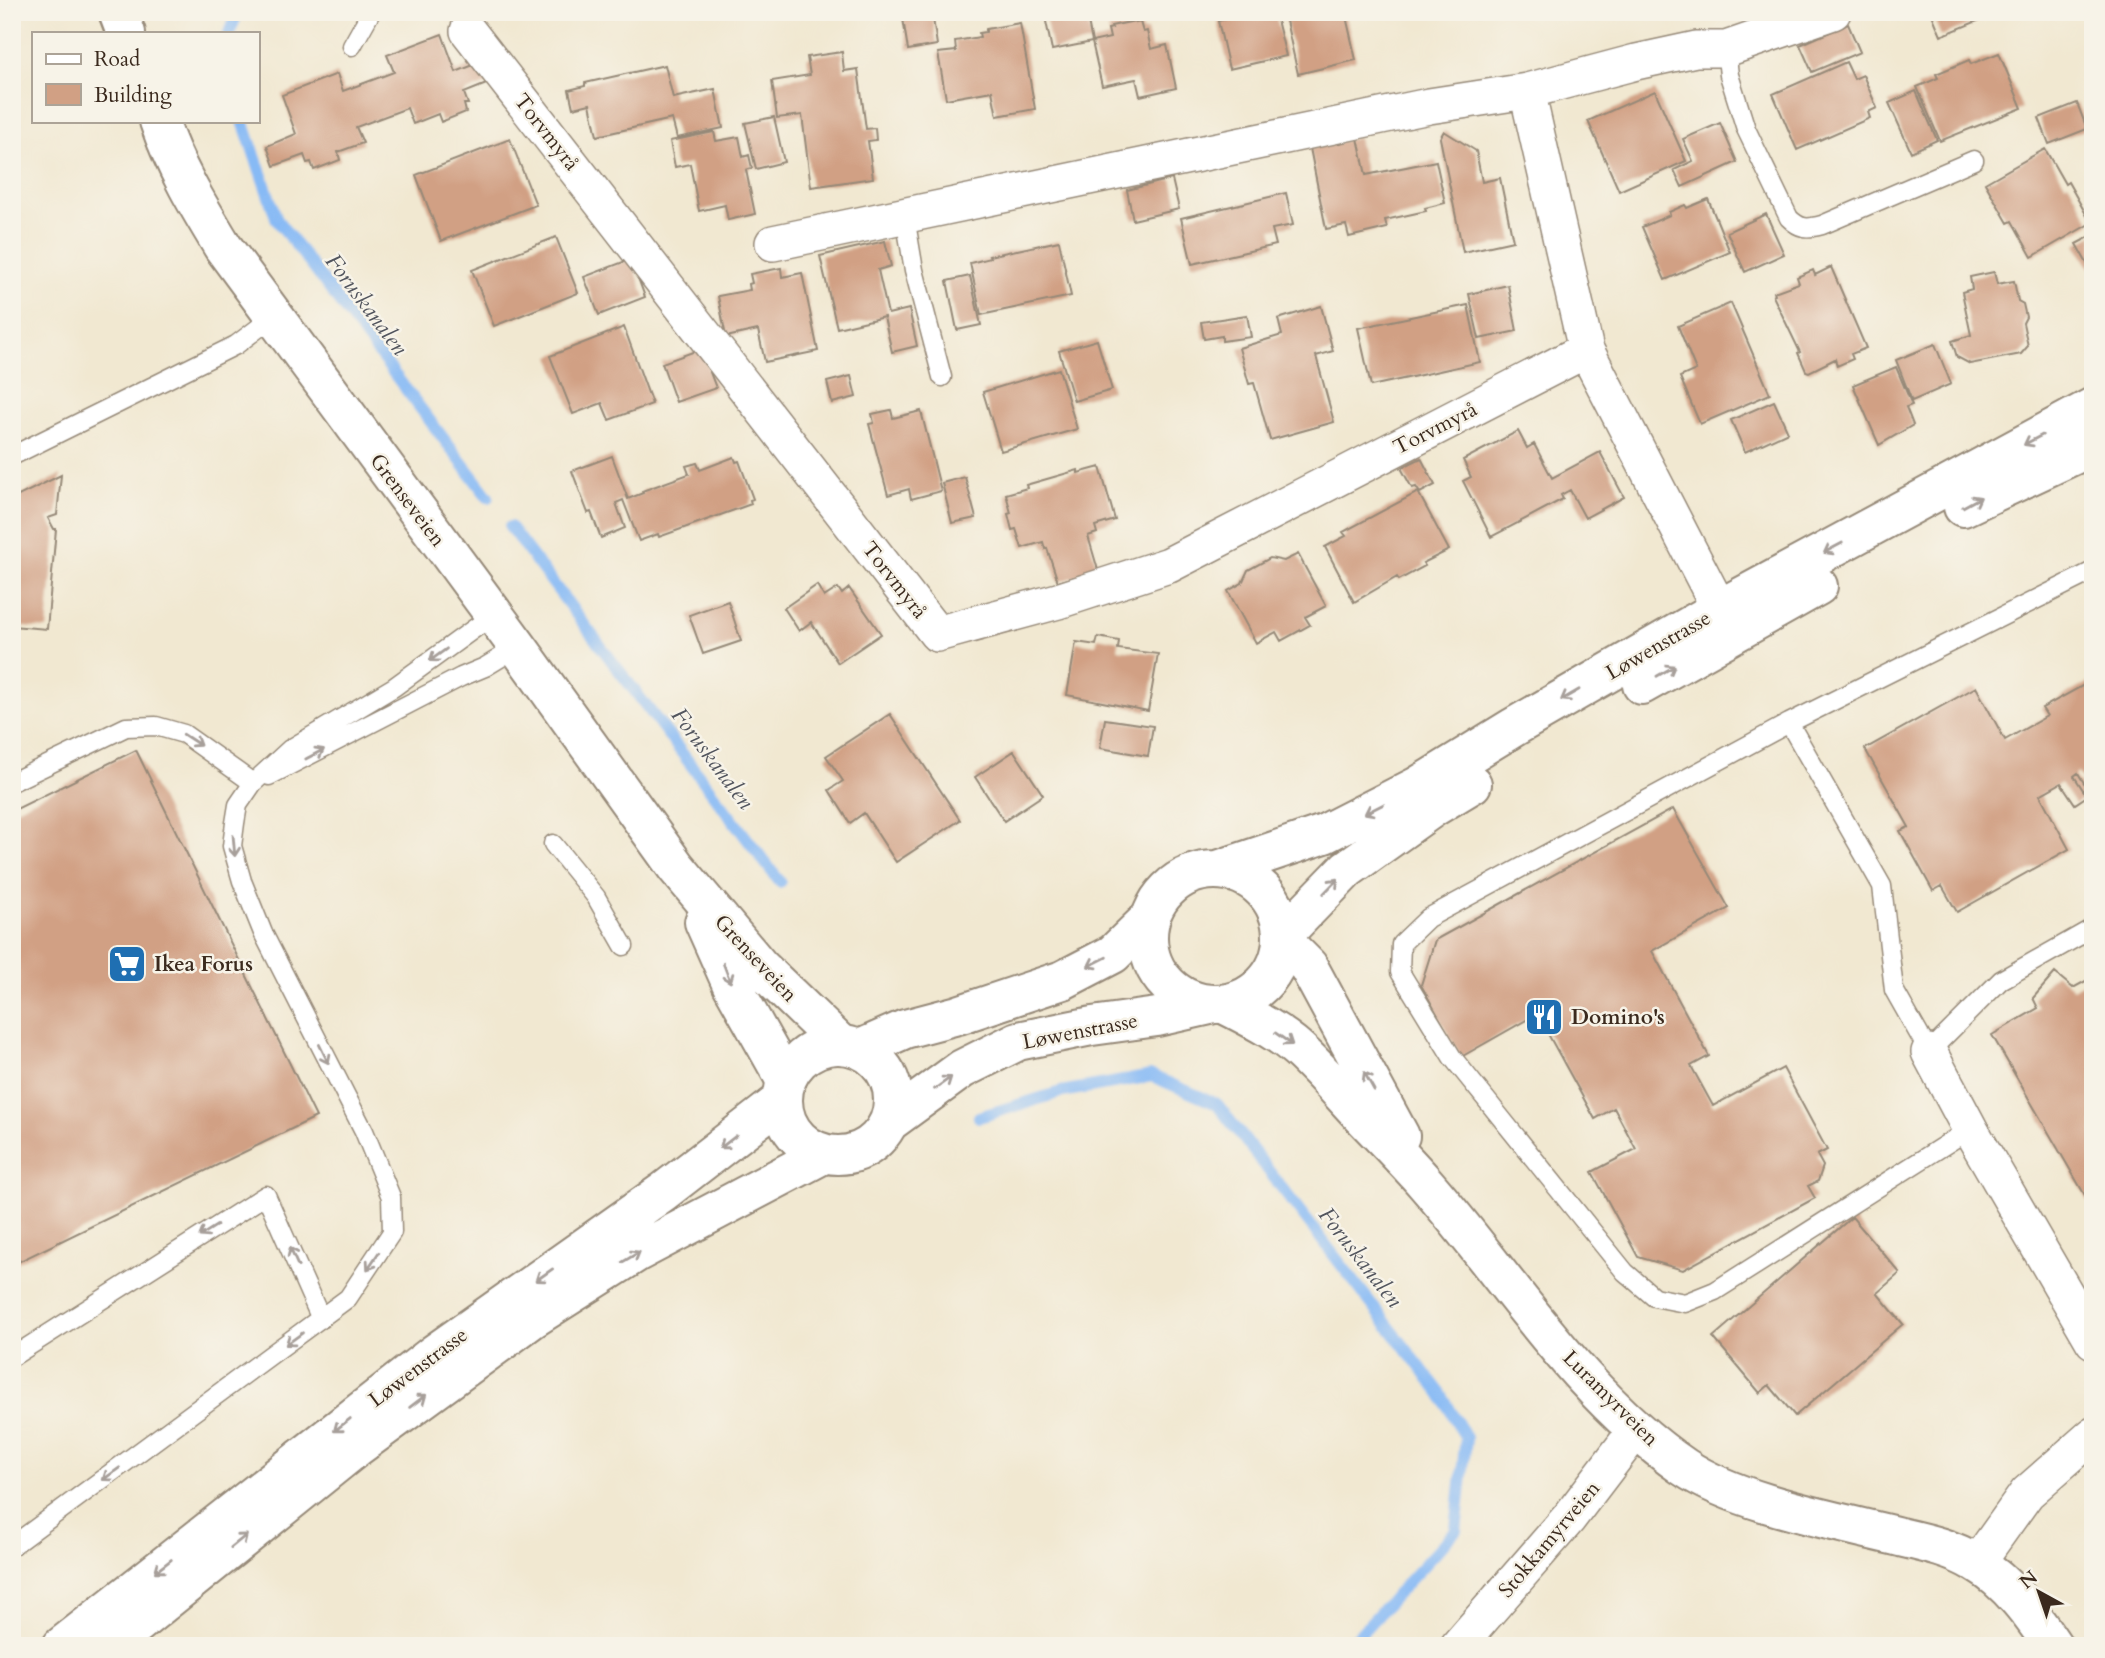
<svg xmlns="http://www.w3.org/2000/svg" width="2105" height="1658" font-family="Cardo,serif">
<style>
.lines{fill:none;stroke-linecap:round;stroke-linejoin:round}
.stream{stroke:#87baf5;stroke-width:12}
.building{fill:#d1a084}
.service-casing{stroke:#968978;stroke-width:21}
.minor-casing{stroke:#968978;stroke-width:38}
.tertiary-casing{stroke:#968978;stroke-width:42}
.secondary-casing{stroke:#968978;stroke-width:42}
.service{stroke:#fff;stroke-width:18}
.minor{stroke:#fff;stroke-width:35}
.tertiary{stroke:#fff;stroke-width:38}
.secondary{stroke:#fff;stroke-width:38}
.oneway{stroke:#a79f9a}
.labels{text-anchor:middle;stroke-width:5;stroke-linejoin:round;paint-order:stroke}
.street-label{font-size:21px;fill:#3b2a1e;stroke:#f7f3e8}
.poi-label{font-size:21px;font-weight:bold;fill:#3b2a1e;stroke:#f7f3e8;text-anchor:start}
.water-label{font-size:23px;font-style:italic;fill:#52555e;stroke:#f7f3e8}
</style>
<rect width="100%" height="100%" fill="#f7f3e8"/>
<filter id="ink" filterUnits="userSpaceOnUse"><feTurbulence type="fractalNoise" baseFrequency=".0143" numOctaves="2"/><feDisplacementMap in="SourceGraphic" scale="14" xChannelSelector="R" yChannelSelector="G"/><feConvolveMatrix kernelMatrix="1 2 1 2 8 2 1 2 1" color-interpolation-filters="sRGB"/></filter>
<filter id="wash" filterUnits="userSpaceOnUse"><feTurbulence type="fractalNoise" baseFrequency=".00686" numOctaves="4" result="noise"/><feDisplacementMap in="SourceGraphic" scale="28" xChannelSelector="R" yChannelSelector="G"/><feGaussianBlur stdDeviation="1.57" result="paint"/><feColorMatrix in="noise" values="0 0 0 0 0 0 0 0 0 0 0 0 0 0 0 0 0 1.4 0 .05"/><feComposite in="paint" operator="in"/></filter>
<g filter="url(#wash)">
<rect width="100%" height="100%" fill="#f1e8d1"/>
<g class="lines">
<path class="stream" d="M 229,33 L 238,12
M 243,121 L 277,220 L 488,497
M 510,527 L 780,882
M 979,1117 L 1061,1092 L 1152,1076 L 1217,1104 L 1441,1394 L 1466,1438 L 1456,1530 L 1349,1646"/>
</g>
<g id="blocks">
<path class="building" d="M 902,12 L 932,12 L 937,45 L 908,50 Z
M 1044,12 L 1086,12 L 1092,42 L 1052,50 Z
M 1237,12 L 1275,12 L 1286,56 L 1229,69 L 1218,21 L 1238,16 Z
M 1284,12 L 1345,12 L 1356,60 L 1298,74 Z
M 1931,12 L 1977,12 L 1980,20 L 1941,36 Z
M 1135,21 L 1136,23 L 1140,22 L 1143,32 L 1147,31 L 1151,49 L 1167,45 L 1176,88 L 1140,96 L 1136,79 L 1102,86 L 1092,42 L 1110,38 L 1108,29 L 1112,28 L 1111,26 Z
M 1020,23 L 1035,109 L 997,116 L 992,91 L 946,99 L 938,53 L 956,51 L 955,41 L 980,37 L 979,33 L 986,32 L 986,29 Z
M 1848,24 L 1860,52 L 1812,72 L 1800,45 Z
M 442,34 L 456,72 L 476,64 L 489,83 L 464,93 L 468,104 L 464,104 L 466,112 L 441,122 L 438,114 L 413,124 L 407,108 L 356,127 L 363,143 L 338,152 L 340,160 L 314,170 L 311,162 L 307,163 L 304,155 L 274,166 L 267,146 L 296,134 L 282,95 L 337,74 L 343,91 L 394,72 L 387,55 Z
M 842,52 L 844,71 L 858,69 L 866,129 L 875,128 L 876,140 L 868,141 L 873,178 L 811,187 L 802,115 L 777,118 L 772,81 L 810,75 L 807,57 Z
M 1999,53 L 2022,108 L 1940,141 L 1917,87 L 1938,78 L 1936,74 L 1969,60 L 1971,64 Z
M 1846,62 L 1854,79 L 1863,75 L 1877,108 L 1868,112 L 1870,118 L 1797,150 L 1773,94 Z
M 665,65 L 673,98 L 715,89 L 723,128 L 677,138 L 672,119 L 597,136 L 590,104 L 573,108 L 569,90 L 585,86 L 585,83 Z
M 1655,91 L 1686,161 L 1619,191 L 1588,121 Z
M 1916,91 L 1937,140 L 1911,152 L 1889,103 Z
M 2077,103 L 2087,129 L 2049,144 L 2039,118 Z
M 774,117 L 784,162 L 756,169 L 745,123 Z
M 1720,123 L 1737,162 L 1682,187 L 1674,170 L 1693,161 L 1683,139 Z
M 1444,131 L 1476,151 L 1482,182 L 1500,178 L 1513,241 L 1463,252 L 1440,138 Z
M 714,132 L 716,141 L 739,137 L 743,157 L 749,155 L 752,168 L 746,170 L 755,214 L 728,220 L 725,205 L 699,211 L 690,164 L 675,167 L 670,141 Z
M 1358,138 L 1366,175 L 1436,161 L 1445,203 L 1425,208 L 1426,211 L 1385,220 L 1387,228 L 1349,237 L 1346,225 L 1326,229 L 1310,148 Z
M 510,139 L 536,205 L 441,241 L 416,175 Z
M 2045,149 L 2065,184 L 2068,182 L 2091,223 L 2032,257 L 2012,221 L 2008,223 L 1985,183 Z
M 1172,179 L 1179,209 L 1133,220 L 1127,190 Z
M 1286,193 L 1293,225 L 1272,229 L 1276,245 L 1192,264 L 1181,218 Z
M 1708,199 L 1730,252 L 1665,280 L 1642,227 L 1670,215 L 1669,212 L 1685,205 L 1687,208 Z
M 1766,214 L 1784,254 L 1745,272 L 1727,232 Z
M 2093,235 L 2093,274 L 2076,244 Z
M 556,237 L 578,293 L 494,326 L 472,270 Z
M 885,241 L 891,266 L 878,270 L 888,314 L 909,309 L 917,346 L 892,352 L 884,317 L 837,328 L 820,256 Z
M 1059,241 L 1071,296 L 981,315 L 970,263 L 990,258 L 989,256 Z
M 631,259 L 645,297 L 599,315 L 584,277 Z
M 1831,267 L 1866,348 L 1851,354 L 1853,359 L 1837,366 L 1835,359 L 1809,372 L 1806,371 L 1798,353 L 1800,352 L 1773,296 L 1775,295 L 1774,292 L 1799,283 L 1797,277 L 1813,270 L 1815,275 Z
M 781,268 L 782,277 L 802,273 L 818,351 L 765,362 L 758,330 L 726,337 L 718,296 L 750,290 L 749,284 L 752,283 L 750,274 Z
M 1994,272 L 1997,284 L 2014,281 L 2018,301 L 2023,304 L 2026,317 L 2023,323 L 2028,346 L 2021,354 L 1970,364 L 1957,357 L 1952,341 L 1971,335 L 1962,292 L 1972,289 L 1970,277 Z
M 970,276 L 981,325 L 957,330 L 947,281 Z
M 1508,285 L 1517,331 L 1479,339 L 1469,294 Z
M 1731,303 L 1770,394 L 1700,424 L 1680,377 L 1696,370 L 1678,326 Z
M 1468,305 L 1480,362 L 1371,386 L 1358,328 Z
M 1321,306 L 1333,351 L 1316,356 L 1334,422 L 1270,440 L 1254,383 L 1249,384 L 1239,348 L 1282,335 L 1278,319 Z
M 1247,315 L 1251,337 L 1222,341 L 1222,336 L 1204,339 L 1201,322 Z
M 624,327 L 652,404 L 609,420 L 602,403 L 573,414 L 550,356 Z
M 1097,340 L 1112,390 L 1074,401 L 1059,351 Z
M 1935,344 L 1951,384 L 1912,401 L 1896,360 Z
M 701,349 L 716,388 L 676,402 L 662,363 Z
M 1896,367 L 1912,405 L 1906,407 L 1913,425 L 1879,445 L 1853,385 Z
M 1059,369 L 1077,429 L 1001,451 L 983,392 Z
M 851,376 L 856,397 L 832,403 L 827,382 Z
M 1774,401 L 1788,432 L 1745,452 L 1731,420 Z
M 891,410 L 893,418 L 921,411 L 941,491 L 911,499 L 909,489 L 888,495 L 869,424 L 874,423 L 872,414 Z
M 1518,431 L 1527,448 L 1534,444 L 1552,478 L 1600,452 L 1624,497 L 1585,518 L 1570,490 L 1561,495 L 1563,499 L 1491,537 L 1463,481 L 1471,477 L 1463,460 Z
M 612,456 L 628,499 L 643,493 L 642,491 L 689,474 L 686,466 L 697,463 L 700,470 L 734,457 L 736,462 L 739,461 L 753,499 L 750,500 L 751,504 L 659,537 L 658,534 L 639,541 L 623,500 L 616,503 L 625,528 L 601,538 L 591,512 L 588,513 L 572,471 Z
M 1421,458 L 1435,485 L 1420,493 L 1416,487 L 1412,488 L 1401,468 Z
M 1100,467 L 1115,520 L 1095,526 L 1097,533 L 1088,536 L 1098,570 L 1058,582 L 1047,548 L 1045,549 L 1043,542 L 1022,548 L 1016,529 L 1012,530 L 1008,514 L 1011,513 L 1006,494 L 1027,488 L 1026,485 L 1078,470 L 1078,473 Z
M 61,475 L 57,515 L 48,518 L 54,529 L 56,529 L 47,629 L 12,626 L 12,499 Z
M 965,477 L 976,518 L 952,523 L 942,483 Z
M 1418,492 L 1449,550 L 1423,563 L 1425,566 L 1399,580 L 1397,577 L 1354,602 L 1325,547 L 1346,536 L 1343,532 Z
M 1298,554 L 1326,606 L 1305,617 L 1310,625 L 1281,641 L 1276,632 L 1256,643 L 1228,591 L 1242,583 L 1248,570 L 1270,558 L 1284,561 Z
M 817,585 L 824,597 L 838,588 L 842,594 L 849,588 L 881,634 L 838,663 L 811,622 L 799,631 L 784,608 Z
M 728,601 L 741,641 L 703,654 L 689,615 Z
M 1098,637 L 1119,641 L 1118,649 L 1158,654 L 1148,711 L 1067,695 L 1076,642 L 1096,645 Z
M 2093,680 L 2093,778 L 2084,783 L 2078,773 L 2074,776 L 2087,796 L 2075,804 L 2061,783 L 2040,795 L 2069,849 L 1957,912 L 1942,886 L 1933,891 L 1900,831 L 1909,827 L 1865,749 L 1976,687 L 2005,740 L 2047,716 L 2042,708 Z
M 890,714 L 960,820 L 896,862 L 864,813 L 850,823 L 829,790 L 843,781 L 826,756 Z
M 1105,719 L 1153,726 L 1148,756 L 1100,748 Z
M 136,750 L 316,1117 L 12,1265 L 12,811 Z
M 1014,751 L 1043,795 L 1004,821 L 975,777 Z
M 1673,809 L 1729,908 L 1652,951 L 1709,1056 L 1691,1066 L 1713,1106 L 1783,1068 L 1827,1150 L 1817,1155 L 1823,1166 L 1818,1181 L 1808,1186 L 1815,1198 L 1683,1270 L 1638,1257 L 1592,1172 L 1636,1149 L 1614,1108 L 1595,1119 L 1537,1014 L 1461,1057 L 1421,985 L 1435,940 Z
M 2055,973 L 2073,988 L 2093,977 L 2093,1209 L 1992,1035 L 2038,1008 L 2033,998 Z
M 1852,1217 L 1900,1273 L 1877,1293 L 1903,1324 L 1795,1416 L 1769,1385 L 1760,1393 L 1713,1337 Z"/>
</g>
</g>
<g filter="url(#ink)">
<use href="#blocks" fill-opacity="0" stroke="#968978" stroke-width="2"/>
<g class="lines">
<defs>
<path id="service" d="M 352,46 L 371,12
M 1726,49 L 1729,75 L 1746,129 L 1789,218 C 1800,229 1807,229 1822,225 L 1974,160
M 905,217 L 914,270 L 942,377
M 12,456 L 236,345 L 273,317
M 1789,723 L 1882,886 L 1894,990 L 1929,1052 L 2001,980 L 2093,928
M 269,776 L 461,677 L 485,667 L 518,647
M 12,782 L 126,727 L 156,726 L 184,734 L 253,783
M 553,844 L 596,897 L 624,946
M 1970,1129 L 1715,1291 L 1685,1303 L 1654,1297 L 1625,1272 L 1452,1057 L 1400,972 L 1401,944 L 1428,918 L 1789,723 L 2093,571
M 12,1357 L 266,1195 L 321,1319
M 12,1546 L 348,1298 L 392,1232 L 391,1197 L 364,1131 L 263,933 L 242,881 L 232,846 L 235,823 L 238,805 L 253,783 L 290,749 L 394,687 L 493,615"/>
<path id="minor" d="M 468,31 L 937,634 L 1058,601 L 1169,565 L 1586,350
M 1527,91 L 1586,350 L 1732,633
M 773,243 L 1429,106 L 1527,91 L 1636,62 L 1696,49 L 1726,49 L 1833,12
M 1929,1052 L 1970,1129 L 2093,1341
M 1977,1563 L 2027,1493 L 2093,1435
M 1458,1646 L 1569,1518 L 1636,1430"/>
<path id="tertiary" d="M 118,12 L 126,33
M 159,121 C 174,166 198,206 223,247 L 518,647 L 676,867 L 760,967 L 841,1045
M 704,922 L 732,985 L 786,1081
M 1282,940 L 1308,966 L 1400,1136
M 1226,1005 C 1251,1018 1278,1031 1299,1050 C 1322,1071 1342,1095 1363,1117 C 1384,1139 1406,1161 1426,1184 C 1509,1279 1578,1394 1684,1467 C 1737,1503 1836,1521 1900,1537 C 1926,1543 1953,1549 1976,1563 C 2009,1582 2032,1615 2053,1646"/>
<path id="secondary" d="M 1963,507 L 2093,446
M 1642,685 L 1818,586
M1148 937a67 67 0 1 1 134 0a67 67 0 1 1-134 0Z
M 1218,870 L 1324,834 L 1418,786 L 1514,727 L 1719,609 L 2093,407
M 1283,935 L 1347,869 L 1434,807 L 1472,784
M783 1100a55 55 0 1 1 110 0a55 55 0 1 1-110 0Z
M 860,1049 L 905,1029 L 958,1015 L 1063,980 L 1113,954 L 1149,919
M 888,1123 L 962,1069 L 1018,1041 L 1092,1026 L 1157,1017 L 1210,1005
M 62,1646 L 434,1354 L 663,1192 L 782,1100
M 110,1646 L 357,1447 L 532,1319 L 636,1253 L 824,1154"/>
</defs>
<use href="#service" class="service-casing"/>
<use href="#minor" class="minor-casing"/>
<use href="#tertiary" class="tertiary-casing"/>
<use href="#secondary" class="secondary-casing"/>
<use href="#service" class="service"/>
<use href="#minor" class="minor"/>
<use href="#tertiary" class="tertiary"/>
<use href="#secondary" class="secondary"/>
</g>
<defs><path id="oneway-shaft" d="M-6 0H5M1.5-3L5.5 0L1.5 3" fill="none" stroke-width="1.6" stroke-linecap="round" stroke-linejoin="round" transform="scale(1.75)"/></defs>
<g class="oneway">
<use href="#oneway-shaft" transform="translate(2033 440) rotate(152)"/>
<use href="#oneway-shaft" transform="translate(1972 502) rotate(-29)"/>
<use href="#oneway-shaft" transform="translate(1833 548) rotate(152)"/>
<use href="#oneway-shaft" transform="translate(438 655) rotate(144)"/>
<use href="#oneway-shaft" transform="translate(1666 671) rotate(-30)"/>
<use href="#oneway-shaft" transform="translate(1570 695) rotate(150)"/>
<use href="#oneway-shaft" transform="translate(192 740) rotate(33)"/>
<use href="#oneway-shaft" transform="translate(315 754) rotate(-28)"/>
<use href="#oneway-shaft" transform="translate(1374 809) rotate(153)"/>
<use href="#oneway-shaft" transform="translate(234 846) rotate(85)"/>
<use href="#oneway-shaft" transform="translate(1331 886) rotate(-46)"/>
<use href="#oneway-shaft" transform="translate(1097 962) rotate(153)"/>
<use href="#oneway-shaft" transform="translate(727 973) rotate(69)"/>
<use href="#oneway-shaft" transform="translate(1284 1039) rotate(35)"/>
<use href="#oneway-shaft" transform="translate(324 1054) rotate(64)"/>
<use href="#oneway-shaft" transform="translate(1369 1081) rotate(-119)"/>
<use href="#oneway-shaft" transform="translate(943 1083) rotate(-36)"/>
<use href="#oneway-shaft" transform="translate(728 1142) rotate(142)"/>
<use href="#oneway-shaft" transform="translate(208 1231) rotate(148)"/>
<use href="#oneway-shaft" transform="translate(294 1257) rotate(-114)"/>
<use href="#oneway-shaft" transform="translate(631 1257) rotate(-31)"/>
<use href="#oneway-shaft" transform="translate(373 1261) rotate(124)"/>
<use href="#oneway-shaft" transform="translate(544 1275) rotate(145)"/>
<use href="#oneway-shaft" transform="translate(294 1339) rotate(144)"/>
<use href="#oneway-shaft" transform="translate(418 1401) rotate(-37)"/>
<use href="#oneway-shaft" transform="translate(342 1425) rotate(142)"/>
<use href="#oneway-shaft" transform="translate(111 1474) rotate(144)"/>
<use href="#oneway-shaft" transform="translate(239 1541) rotate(-39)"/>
<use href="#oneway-shaft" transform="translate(163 1566) rotate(142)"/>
</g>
</g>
<defs>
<symbol id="supermarket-square" viewBox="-11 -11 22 22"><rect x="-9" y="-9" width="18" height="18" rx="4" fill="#1f6fb2" stroke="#f7f3e8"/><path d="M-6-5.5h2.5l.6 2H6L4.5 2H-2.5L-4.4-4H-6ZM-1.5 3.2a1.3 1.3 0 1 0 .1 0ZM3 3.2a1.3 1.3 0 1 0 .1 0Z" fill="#fff"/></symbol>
<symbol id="restaurant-square" viewBox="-11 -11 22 22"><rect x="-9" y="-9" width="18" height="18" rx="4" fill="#1f6fb2" stroke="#f7f3e8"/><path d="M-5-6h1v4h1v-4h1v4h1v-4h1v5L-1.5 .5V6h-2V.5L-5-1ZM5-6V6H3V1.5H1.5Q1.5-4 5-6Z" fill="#fff"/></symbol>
</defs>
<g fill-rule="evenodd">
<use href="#supermarket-square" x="105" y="942" width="44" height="44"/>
<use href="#restaurant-square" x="1522" y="995" width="44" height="44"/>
</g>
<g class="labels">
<g class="street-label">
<text transform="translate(547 132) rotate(52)" y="7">Torvmyrå</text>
<text transform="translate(1435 428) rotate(-27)" y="7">Torvmyrå</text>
<text transform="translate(408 500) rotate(53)" y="7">Grenseveien</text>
<text transform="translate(895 580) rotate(52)" y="7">Torvmyrå</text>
<text transform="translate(1658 645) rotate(-30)" y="7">Løwenstrasse</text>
<text transform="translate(756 958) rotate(47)" y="7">Grenseveien</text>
<text transform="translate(1080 1031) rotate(-11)" y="7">Løwenstrasse</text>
<text transform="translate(418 1367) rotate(-37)" y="7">Løwenstrasse</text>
<text transform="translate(1611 1398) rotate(45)" y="7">Luramyrveien</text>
<text transform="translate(1549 1539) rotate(-50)" y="7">Stokkamyrveien</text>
</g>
<g class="poi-label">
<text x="154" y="971">Ikea Forus</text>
<text x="1571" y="1024">Domino's</text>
</g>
<g class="water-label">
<text transform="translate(367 304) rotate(53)" y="8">Foruskanalen</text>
<text transform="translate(713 758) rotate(53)" y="8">Foruskanalen</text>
<text transform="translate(1361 1257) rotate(52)" y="8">Foruskanalen</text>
</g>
</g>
<rect width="2105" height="1658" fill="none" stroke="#f7f3e8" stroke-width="42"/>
<rect x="32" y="32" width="228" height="91" fill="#f7f3e8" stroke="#aca397" stroke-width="2"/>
<rect x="46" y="54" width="35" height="10" fill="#ffffff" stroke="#aca397" stroke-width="2"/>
<text x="94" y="66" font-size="21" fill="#3b2a1e">Road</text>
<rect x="46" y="84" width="35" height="21" fill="#d1a084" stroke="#aca397" stroke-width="2"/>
<text x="94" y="102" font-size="21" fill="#3b2a1e">Building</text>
<g transform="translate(2039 1592) rotate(320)" stroke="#f7f3e8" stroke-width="5" paint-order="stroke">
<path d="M0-5L12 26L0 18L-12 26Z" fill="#3b2a1e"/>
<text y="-10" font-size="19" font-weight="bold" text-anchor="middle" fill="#3b2a1e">N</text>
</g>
</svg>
